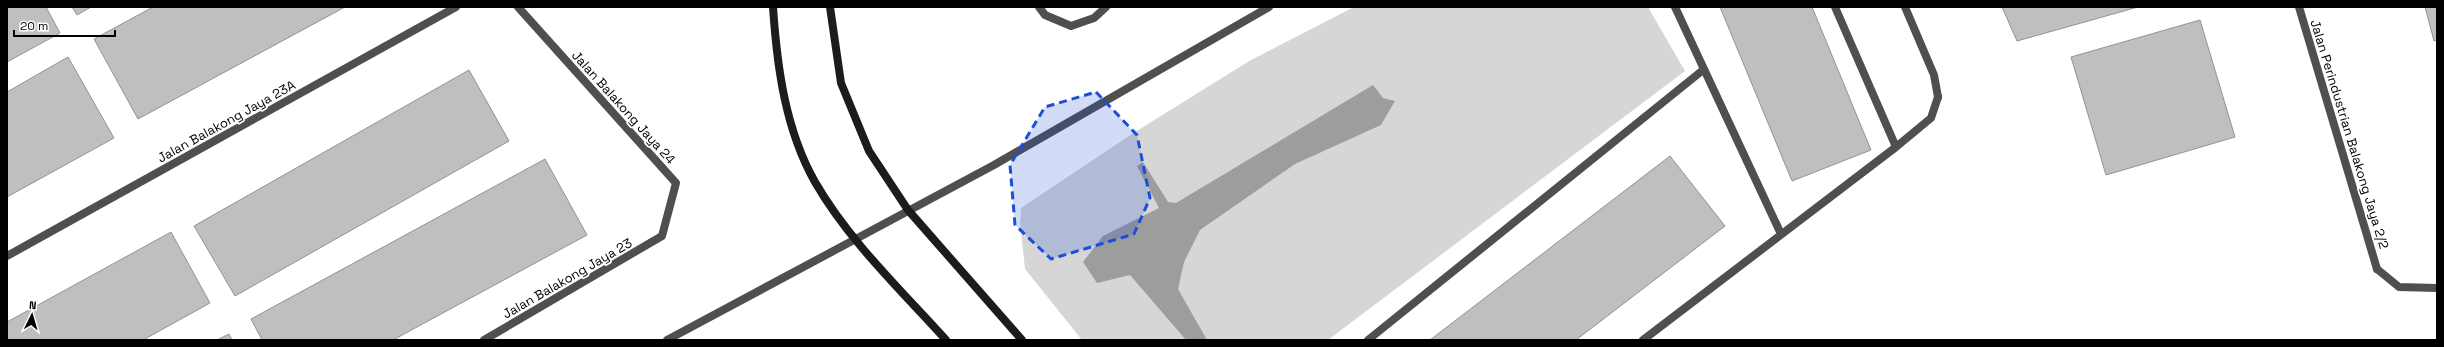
<svg xmlns="http://www.w3.org/2000/svg" width="2444" height="347" font-family="'Space Grotesk',sans-serif">
<style>
.green{fill:#d6d6d6}
.water{fill:#9d9d9d}
.building{fill:#bfbfbf;stroke:#939393}
.lines{fill:none;stroke-linecap:round;stroke-linejoin:round}
.lane{stroke:#4f4f4f;stroke-width:8}
.street{stroke:#4f4f4f;stroke-width:8}
.secondary{stroke:#1c1c1c;stroke-width:8}
.marked{fill:#1d4ed8;fill-opacity:0.2;stroke:#1d4ed8;stroke-width:3;stroke-dasharray:8 5;stroke-linejoin:round}
.labels{text-anchor:middle;stroke-width:3.5;stroke-linejoin:round;paint-order:stroke}
.street-label{font-size:13px;fill:#000;stroke:#fff}
</style>
<rect width="100%" height="100%" fill="#fff"/>
<path class="green" d="M 1354,7 L 1648,7 L 1685,71 L 1328,340 L 1082,340 L 1025,269 L 1020,223 L 1021,208 L 1135,132 L 1251,60 Z"/>
<path class="water" d="M 1373,85 L 1383,98 L 1395,101 L 1381,125 L 1295,164 L 1200,230 L 1184,262 L 1178,289 L 1207,340 L 1186,340 L 1130,275 L 1097,283 L 1083,262 L 1103,236 L 1159,208 L 1137,166 L 1143,162 L 1168,202 L 1176,203 Z"/>
<path class="building" d="M 7,7 L 46,7 L 60,33 L 7,62 Z
M 72,7 L 91,7 L 77,15 Z
M 153,7 L 345,7 L 138,119 L 94,39 Z
M 1720,7 L 1812,7 L 1871,150 L 1792,181 Z
M 2002,7 L 2138,7 L 2017,41 Z
M 2425,7 L 2437,7 L 2437,40 L 2434,41 Z
M 2200,20 L 2235,137 L 2106,175 L 2071,57 Z
M 68,57 L 114,138 L 7,197 L 7,92 Z
M 469,70 L 509,141 L 235,296 L 194,226 Z
M 1670,156 L 1725,226 L 1576,340 L 1430,340 Z
M 545,159 L 587,235 L 393,340 L 262,340 L 251,319 Z
M 171,232 L 210,303 L 143,340 L 7,340 L 7,322 Z
M 229,334 L 232,340 L 217,340 Z"/>
<g class="lines">
<path class="lane" d="M 1675,7 L 1781,234
M 1835,7 L 1896,147
M 2377,269 L 2399,287 L 2437,288
M 1368,340 L 1703,70
M 1643,340 L 1896,147 L 1931,118 L 1938,97"/>
<path class="street" d="M 1039,7 L 1045,15 L 1071,26 L 1094,18 L 1106,7
M 1905,7 L 1934,75 L 1938,97
M 2299,7 L 2377,269
M 7,256 L 456,7
M 484,340 L 662,236 L 676,183 L 518,7
M 667,340 L 994,165 L 1269,7"/>
<path class="secondary" d="M 773,7 C 777,66 785,129 815,182 C 849,241 901,290 946,340
M 830,7 L 841,83 L 869,151 L 908,210 L 1022,340"/>
</g>
<path class="marked" d="M 1096,92 L 1137,135 L 1150,198 L 1134,234 L 1051,259 L 1015,225 L 1010,165 L 1045,107 Z"/>
<g class="labels">
<g class="street-label">
<text transform="translate(624 107) rotate(48)" y="5">Jalan Balakong Jaya 24</text>
<text transform="translate(226 121) rotate(-29)" y="5">Jalan Balakong Jaya 23A</text>
<text transform="translate(2350 134) rotate(73)" y="5">Jalan Perindustrian Balakong Jaya 2/2</text>
<text transform="translate(567 278) rotate(-30)" y="5">Jalan Balakong Jaya 23</text>
</g>
</g>
<rect width="2444" height="347" fill="none" stroke="#000000" stroke-width="16"/>
<g transform="translate(32 315) rotate(5)" stroke="#ffffff" stroke-width="3" paint-order="stroke">
<path d="M0-3L7 15L0 10L-7 15Z" fill="#000000"/>
<text y="-6" font-size="11" font-weight="bold" text-anchor="middle" fill="#000000">N</text>
</g>
<path d="M14 30v6h101v-6" fill="none" stroke="#000000" stroke-width="2"/>
<text x="20" y="30" font-size="12" fill="#000000" stroke="#ffffff" stroke-width="3" paint-order="stroke">20 m</text>
</svg>
